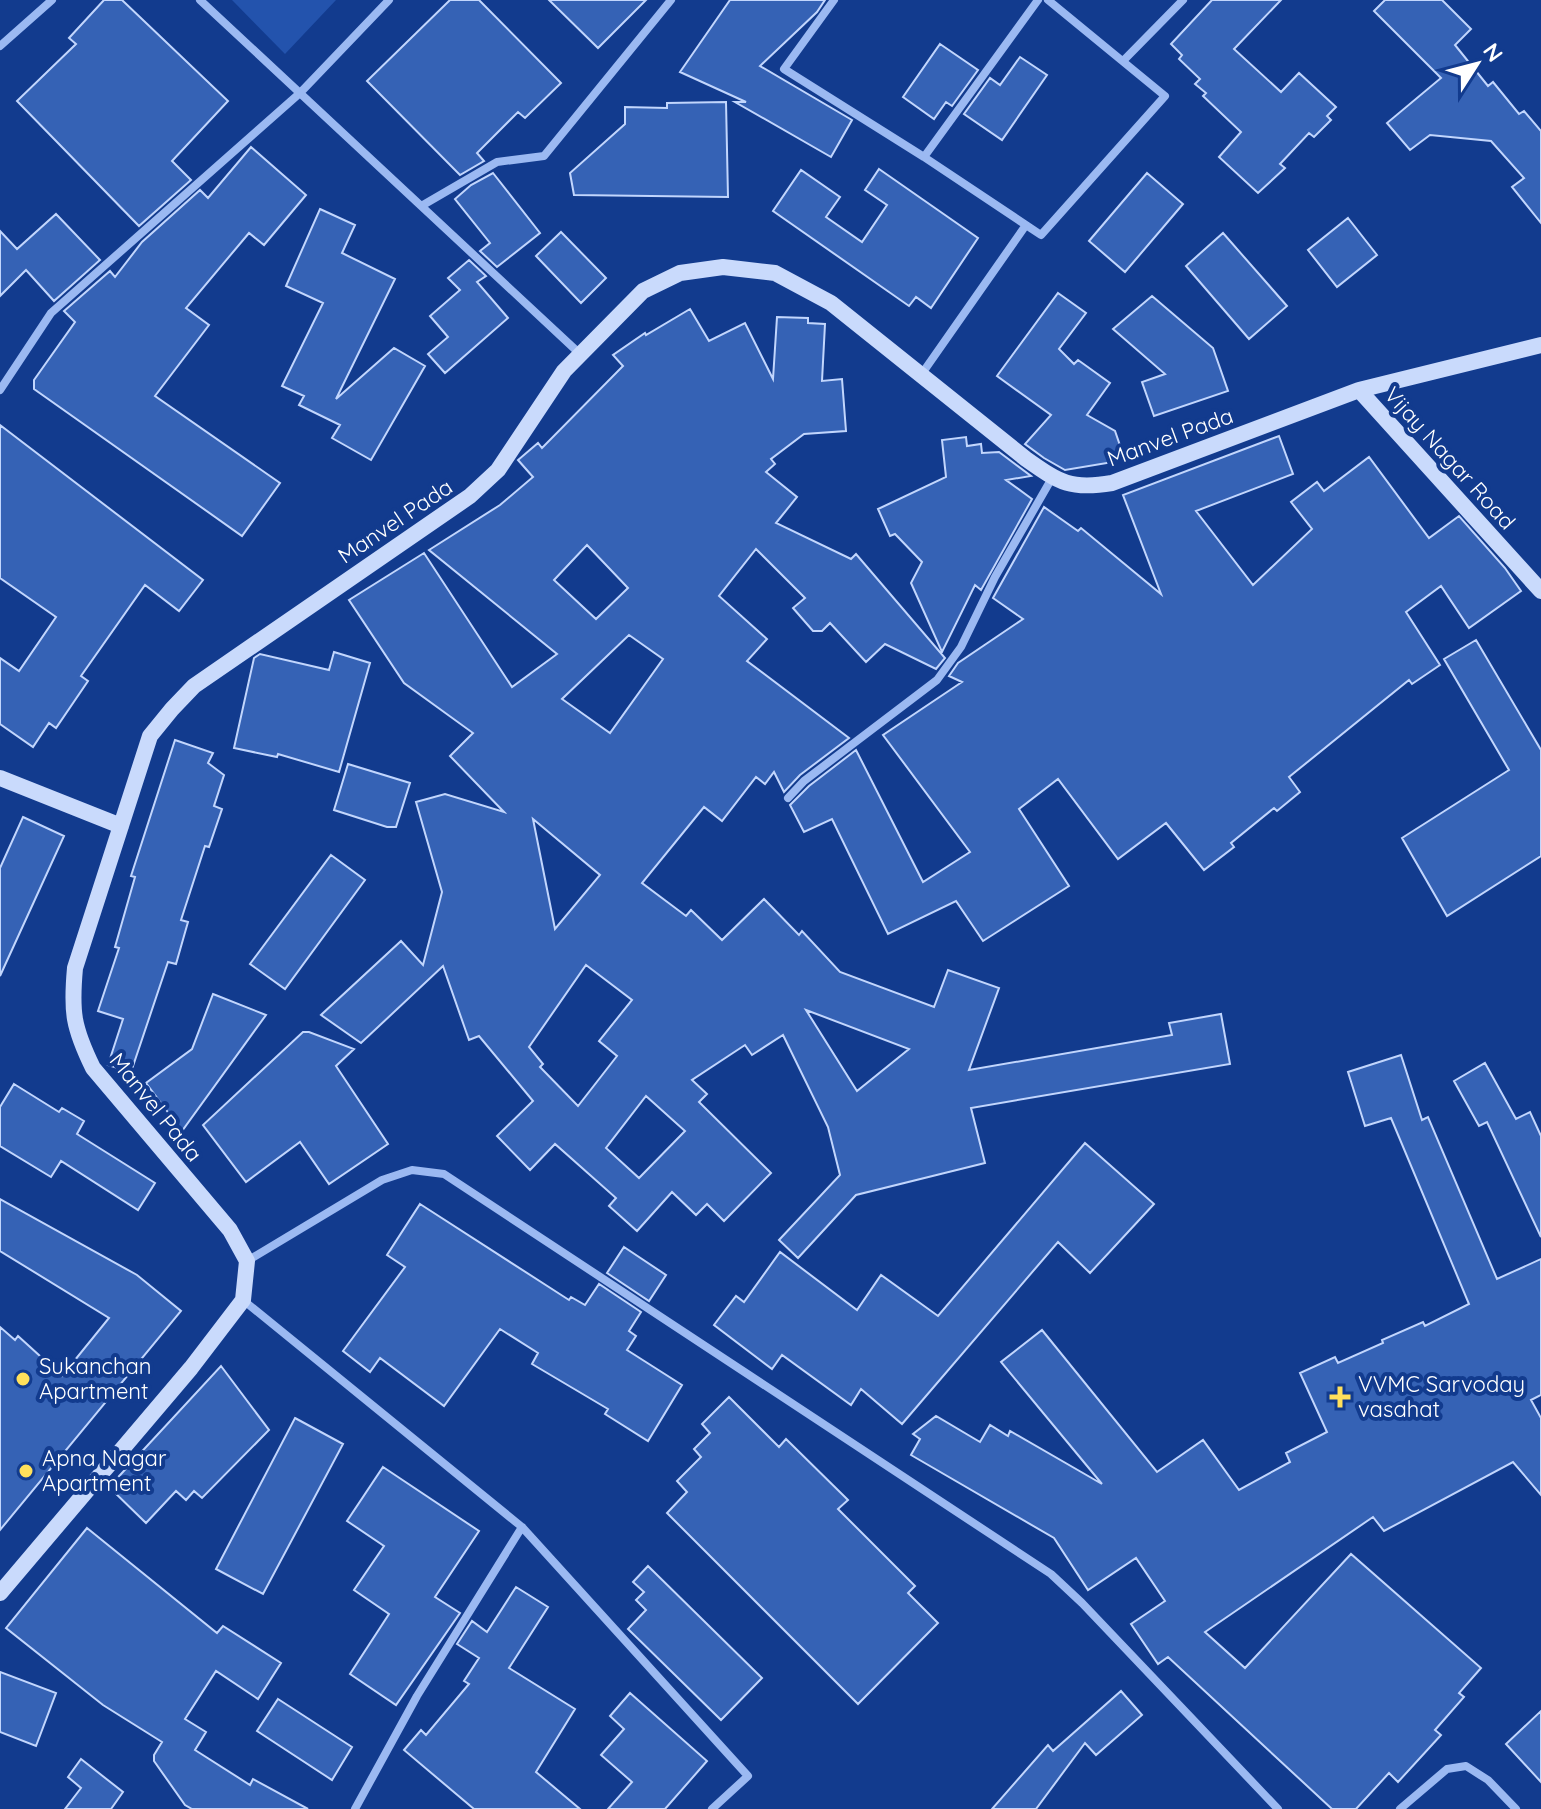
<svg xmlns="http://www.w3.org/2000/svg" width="1541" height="1809" font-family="Quicksand,sans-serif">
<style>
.green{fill:#2353ad}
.building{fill:#3562b5;stroke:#c2d6fd;stroke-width:2;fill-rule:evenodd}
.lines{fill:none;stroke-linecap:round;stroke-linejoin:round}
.street{stroke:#9bb9f2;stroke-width:8}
.secondary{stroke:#c9dafc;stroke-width:16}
.poi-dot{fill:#ffe05b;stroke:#123b8e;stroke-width:3}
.labels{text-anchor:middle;stroke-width:8;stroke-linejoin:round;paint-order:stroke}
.street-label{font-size:22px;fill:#fff;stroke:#123b8e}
.poi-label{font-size:22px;fill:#fff;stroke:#123b8e;text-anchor:start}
</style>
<rect width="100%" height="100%" fill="#123b8e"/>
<path class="green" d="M 232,0 L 336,0 L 285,54 Z"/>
<path class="building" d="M 104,0 L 122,0 L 228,101 L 172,161 L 191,180 L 139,226 L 17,101 L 76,44 L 69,38 Z
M 450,0 L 479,0 L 561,83 L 525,118 L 518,112 L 477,153 L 484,161 L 460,175 L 367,81 Z
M 549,0 L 646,0 L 598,48 Z
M 730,0 L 825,0 L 817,12 L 760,66 L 852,120 L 831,157 L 735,102 L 746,102 L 680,72 Z
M 1212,0 L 1281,0 L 1234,49 L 1281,92 L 1299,73 L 1336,107 L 1327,116 L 1331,120 L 1314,137 L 1309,133 L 1280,164 L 1285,168 L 1258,193 L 1219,157 L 1241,132 L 1203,96 L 1206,93 L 1195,84 L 1200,79 L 1179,59 L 1182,55 L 1171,44 Z
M 1385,0 L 1442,0 L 1471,29 L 1455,45 L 1488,86 L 1493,82 L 1519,114 L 1524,111 L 1541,131 L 1541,223 L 1512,187 L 1524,178 L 1491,141 L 1430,135 L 1410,150 L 1387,123 L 1441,78 L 1374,11 Z
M 940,44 L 978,70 L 952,106 L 946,102 L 934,119 L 903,97 Z
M 1020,57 L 1047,75 L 1002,140 L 964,114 L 990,78 L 1000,85 Z
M 726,102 L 728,197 L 574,195 L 570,173 L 625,124 L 625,107 L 667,108 L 667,103 Z
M 251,147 L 306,195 L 264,245 L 249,233 L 186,308 L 209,325 L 155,396 L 280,483 L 242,536 L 34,389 L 34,380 L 75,322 L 64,311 L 110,271 L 115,277 L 142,242 L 200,190 L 208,198 Z
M 879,169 L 978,238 L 931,308 L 916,297 L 909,306 L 773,211 L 801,170 L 840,197 L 826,217 L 862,242 L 887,205 L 865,190 Z
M 493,173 L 540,233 L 497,267 L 480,251 L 490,243 L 455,199 L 471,185 Z
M 1147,173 L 1183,204 L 1125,272 L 1089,241 Z
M 320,209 L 355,225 L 342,253 L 395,279 L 336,399 L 394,348 L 425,366 L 371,460 L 332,438 L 340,425 L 299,405 L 304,396 L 282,386 L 323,303 L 286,286 Z
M 56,214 L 100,260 L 54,301 L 26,270 L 0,296 L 0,231 L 17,249 Z
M 1348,218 L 1377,255 L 1337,287 L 1308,250 Z
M 561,232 L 606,278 L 581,303 L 536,256 Z
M 1223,233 L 1287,306 L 1249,339 L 1186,266 Z
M 469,260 L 486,276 L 477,282 L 508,318 L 445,373 L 428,354 L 448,337 L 430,316 L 460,290 L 448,278 Z
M 1058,293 L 1086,313 L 1059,349 L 1074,364 L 1078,360 L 1110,383 L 1087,415 L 1115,431 L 1125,460 L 1065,470 L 1044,458 L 1025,444 L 1051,415 L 997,376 Z
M 1152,296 L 1213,348 L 1228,391 L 1154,416 L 1142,382 L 1165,374 L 1113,329 Z
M 690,309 L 709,341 L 745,323 L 773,379 L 777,317 L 808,318 L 808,323 L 825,324 L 822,381 L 842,379 L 846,431 L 804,434 L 771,459 L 775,464 L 766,472 L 797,497 L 776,523 L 851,559 L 856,554 L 945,658 L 936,669 L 885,644 L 866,662 L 830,623 L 822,631 L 813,631 L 793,608 L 805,598 L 756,549 L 719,596 L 767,639 L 747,661 L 849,738 L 800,775 L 784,792 L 774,772 L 765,784 L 756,777 L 722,821 L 704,807 L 642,883 L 686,916 L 691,910 L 722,940 L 764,899 L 799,935 L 802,931 L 840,972 L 934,1007 L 948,970 L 999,988 L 969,1070 L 1172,1035 L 1169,1023 L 1221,1014 L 1230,1064 L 971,1108 L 985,1163 L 856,1195 L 798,1258 L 779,1240 L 840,1175 L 828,1127 L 783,1035 L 752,1055 L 745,1045 L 692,1080 L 707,1094 L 699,1102 L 771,1173 L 724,1221 L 707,1204 L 696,1215 L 672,1192 L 637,1231 L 609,1206 L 616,1198 L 555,1144 L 530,1170 L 497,1136 L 533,1101 L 479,1036 L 469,1040 L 443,966 L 361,1043 L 321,1015 L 401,941 L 423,965 L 442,892 L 416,802 L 445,794 L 504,812 L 450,756 L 473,733 L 404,683 L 349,600 L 424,553 L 512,687 L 557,654 L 429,550 L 500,505 L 533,477 L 518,460 L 538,443 L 542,448 L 623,366 L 613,355 L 645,333 L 646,335 ZM 587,545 L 628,588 L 596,619 L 554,580 ZM 629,635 L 663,659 L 610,733 L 562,699 ZM 533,819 L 600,875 L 555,929 ZM 586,965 L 632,1000 L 599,1041 L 617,1056 L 578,1106 L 540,1067 L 543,1064 L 529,1047 ZM 806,1010 L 909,1049 L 857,1091 ZM 646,1096 L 685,1131 L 639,1178 L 606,1148 Z
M 0,425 L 203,580 L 179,611 L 145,585 L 81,676 L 88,681 L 56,728 L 49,723 L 33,747 L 0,724 L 0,658 L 19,671 L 56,617 L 0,578 Z
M 1279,436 L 1293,474 L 1196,511 L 1253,585 L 1312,529 L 1291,502 L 1317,482 L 1324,491 L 1369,457 L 1429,538 L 1459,516 L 1505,568 L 1521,591 L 1469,628 L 1441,586 L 1406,612 L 1440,665 L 1412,684 L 1409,680 L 1289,777 L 1300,792 L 1277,811 L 1274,808 L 1231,843 L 1234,847 L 1204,870 L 1166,823 L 1118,859 L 1058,779 L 1019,809 L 1069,886 L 983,941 L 956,901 L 888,934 L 832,819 L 804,832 L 790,805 L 809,786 L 856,750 L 923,882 L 970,852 L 883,735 L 962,682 L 949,676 L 958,663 L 1023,619 L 993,598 L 1044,507 L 1078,531 L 1081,528 L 1161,594 L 1123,495 Z
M 966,437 L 967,446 L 981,444 L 982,453 L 999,452 L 1031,476 L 1006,480 L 1032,499 L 981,590 L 975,585 L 942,652 L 911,583 L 922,562 L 895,534 L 890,536 L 878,509 L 946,477 L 942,440 Z
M 1476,640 L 1541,750 L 1541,856 L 1447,916 L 1402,838 L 1509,770 L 1444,659 Z
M 334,652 L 370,663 L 339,772 L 278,754 L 277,757 L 234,748 L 254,658 L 260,654 L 329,670 Z
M 175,740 L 213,753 L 208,763 L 224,775 L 214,806 L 222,809 L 209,847 L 205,846 L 181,920 L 188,922 L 176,964 L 168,962 L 131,1072 L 108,1065 L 123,1019 L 98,1011 L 119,948 L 115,947 L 135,877 L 131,876 Z
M 348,764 L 410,783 L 396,827 L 387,827 L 334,810 Z
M 23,817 L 64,836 L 0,976 L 0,868 Z
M 331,855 L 365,880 L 285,989 L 250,964 Z
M 213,994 L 266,1015 L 182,1131 L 146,1083 L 192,1049 Z
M 303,1032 L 309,1032 L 354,1049 L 336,1066 L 388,1144 L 329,1184 L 300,1142 L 246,1182 L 203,1125 Z
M 1401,1055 L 1422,1120 L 1428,1117 L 1497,1279 L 1541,1259 L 1541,1395 L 1531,1400 L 1541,1418 L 1541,1495 L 1513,1462 L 1384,1531 L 1373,1517 L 1205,1632 L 1245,1668 L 1351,1554 L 1481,1668 L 1459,1693 L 1464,1697 L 1435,1730 L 1441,1735 L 1398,1782 L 1389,1773 L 1356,1809 L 1332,1809 L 1168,1657 L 1158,1664 L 1131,1624 L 1165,1601 L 1136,1558 L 1088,1590 L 1054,1538 L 911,1455 L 920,1439 L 913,1434 L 936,1416 L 980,1442 L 990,1425 L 1008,1436 L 1010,1431 L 1102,1484 L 1001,1362 L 1042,1330 L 1157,1472 L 1203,1440 L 1239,1490 L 1290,1462 L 1286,1453 L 1327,1432 L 1300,1373 L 1335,1357 L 1338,1363 L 1383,1343 L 1382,1340 L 1423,1322 L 1425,1326 L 1469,1304 L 1391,1118 L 1365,1126 L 1348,1072 Z
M 1485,1063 L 1516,1119 L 1530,1112 L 1541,1136 L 1541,1237 L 1487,1122 L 1479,1126 L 1454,1081 Z
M 14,1084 L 59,1112 L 62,1108 L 84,1121 L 77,1134 L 155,1183 L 138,1210 L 61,1161 L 51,1177 L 0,1146 L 0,1107 Z
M 1085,1143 L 1154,1204 L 1090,1273 L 1058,1242 L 902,1424 L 861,1389 L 851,1405 L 782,1355 L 772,1369 L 714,1325 L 736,1296 L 744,1302 L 780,1252 L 857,1310 L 881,1275 L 938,1316 Z
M 0,1199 L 137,1275 L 181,1311 L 0,1530 L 0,1327 L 15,1340 L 18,1336 L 62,1376 L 109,1318 L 0,1251 Z
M 420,1204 L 569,1300 L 571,1297 L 585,1305 L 599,1284 L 641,1312 L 629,1331 L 636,1336 L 627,1350 L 682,1385 L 648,1441 L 605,1414 L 608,1409 L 532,1364 L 538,1353 L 500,1329 L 444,1406 L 380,1358 L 370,1372 L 343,1351 L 405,1267 L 387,1255 Z
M 624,1247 L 666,1275 L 649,1301 L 607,1273 Z
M 221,1366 L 269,1430 L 202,1498 L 194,1491 L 186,1500 L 176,1491 L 146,1523 L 109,1487 Z
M 729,1397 L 779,1447 L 786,1439 L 848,1500 L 838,1509 L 915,1586 L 908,1593 L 938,1623 L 858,1704 L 667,1513 L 687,1492 L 677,1481 L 701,1457 L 694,1449 L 710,1433 L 702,1424 Z
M 295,1418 L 343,1444 L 263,1594 L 216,1569 Z
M 383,1467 L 479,1531 L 435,1597 L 460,1613 L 396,1705 L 350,1674 L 389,1614 L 354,1590 L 384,1546 L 347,1521 Z
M 87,1528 L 217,1633 L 223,1626 L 281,1663 L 258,1699 L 216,1671 L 185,1719 L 206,1732 L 195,1750 L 250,1785 L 253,1779 L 308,1809 L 192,1809 L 185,1805 L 154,1761 L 154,1755 L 162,1742 L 103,1705 L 6,1628 Z
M 648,1566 L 762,1678 L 721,1720 L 628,1629 L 646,1610 L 636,1600 L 644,1592 L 633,1582 Z
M 516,1587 L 548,1607 L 509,1668 L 575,1709 L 536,1772 L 580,1809 L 474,1809 L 404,1750 L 421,1730 L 426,1735 L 469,1684 L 464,1681 L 479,1658 L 457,1644 L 472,1621 L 487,1632 Z
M 0,1672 L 56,1693 L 36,1746 L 0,1732 Z
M 1121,1691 L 1142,1715 L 1096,1755 L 1085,1743 L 1036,1809 L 992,1809 L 1048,1745 L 1053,1751 Z
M 630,1693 L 707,1761 L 665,1809 L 608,1809 L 632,1782 L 601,1755 L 624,1729 L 610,1716 Z
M 278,1699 L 352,1747 L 332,1780 L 257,1731 Z
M 1541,1711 L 1541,1782 L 1506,1744 Z
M 81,1759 L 123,1792 L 111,1809 L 65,1809 L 81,1788 L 68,1777 Z"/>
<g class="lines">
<path class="street" d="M 200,0 L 579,353
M 834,0 L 784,69 L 924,157 L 1041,235 L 1165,96 L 1048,0
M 0,46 L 52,0
M 1123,61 L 1183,0
M 924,157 L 1038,0
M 423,205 L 497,162 L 544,156 L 671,0
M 921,375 L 1026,225
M 0,390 L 51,313 L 300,93 L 389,0
M 788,798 L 804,781 L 937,680 L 961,647 L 995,577 L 1052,478
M 247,1261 L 382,1180 L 412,1170 L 444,1174 L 1051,1574 L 1082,1603 L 1278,1809
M 243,1300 L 522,1527 L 748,1776 L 712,1809
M 355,1809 L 417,1696 L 522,1527
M 1400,1809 L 1447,1769 L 1466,1766 L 1488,1780 L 1516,1809"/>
<path class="secondary" d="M 1359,390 L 1541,591
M 0,778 L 121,826
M 0,1593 L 191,1368 L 243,1300 L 247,1261 L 230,1230 L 93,1068 C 73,1027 71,1012 75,968 L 150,736 L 172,709 L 194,686 L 470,496 L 498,470 L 564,371 L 643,291 L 680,273 L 723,267 L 775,273 L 831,303 L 1026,459 C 1060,483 1071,490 1112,483 L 1359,390 L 1541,345"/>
</g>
<g class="poi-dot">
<circle cx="23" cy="1379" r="8"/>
<path d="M1336 1385h8v8h8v8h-8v8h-8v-8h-8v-8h8z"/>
<circle cx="26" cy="1471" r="8"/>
</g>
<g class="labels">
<g class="street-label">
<text transform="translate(1170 437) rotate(-20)" y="8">Manvel Pada</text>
<text transform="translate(1450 458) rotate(48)" y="8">Vijay Nagar Road</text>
<text transform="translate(395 521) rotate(-34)" y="8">Manvel Pada</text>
<text transform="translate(156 1107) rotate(51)" y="8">Manvel Pada</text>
</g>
<g class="poi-label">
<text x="39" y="1374">Sukanchan<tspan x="39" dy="25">Apartment</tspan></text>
<text x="1358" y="1392">VVMC Sarvoday<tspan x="1358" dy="25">vasahat</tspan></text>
<text x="42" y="1466">Apna Nagar<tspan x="42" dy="25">Apartment</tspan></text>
</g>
</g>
<g transform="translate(1477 64) rotate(54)" stroke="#123b8e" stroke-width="6" paint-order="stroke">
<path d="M0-6L14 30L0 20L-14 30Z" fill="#ffffff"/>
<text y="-12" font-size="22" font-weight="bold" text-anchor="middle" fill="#ffffff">N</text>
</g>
</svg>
